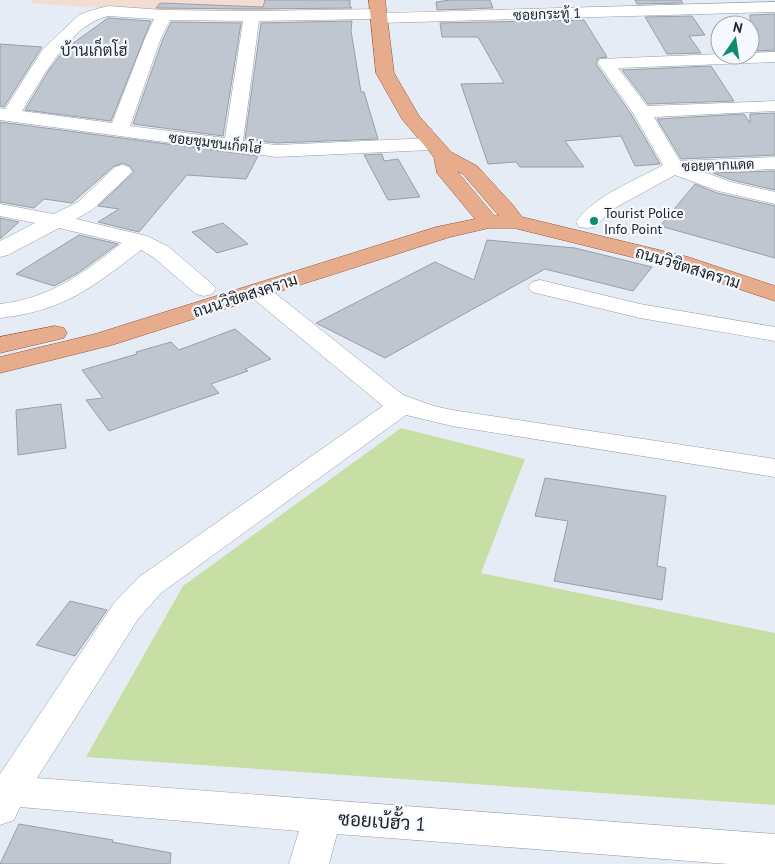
<svg xmlns="http://www.w3.org/2000/svg" width="775" height="864" font-family="'PT Sans',Sarabun,sans-serif">
<style>
.education{fill:#f3dcd1}
.green{fill:#c7dfa4}
.building{fill:#c0c6cf;stroke:#999fa8}
.lines{fill:none;stroke-linecap:round;stroke-linejoin:round}
.minor-casing{stroke:#959ba4;stroke-width:1}
.major-casing{stroke:#955836;stroke-width:1}
.minor{fill:#fff;fill-rule:evenodd}
.major{fill:#e6ac8c;fill-rule:evenodd}
.poi-dot{fill:#0d8c71;stroke:#f5f9ff;stroke-width:2}
.labels{text-anchor:middle;stroke-width:4.5;stroke-linejoin:round;paint-order:stroke}
.far-street-label{font-size:14px;fill:#1f2124;stroke:#f5f9ff}
.far-poi-label{font-size:14px;fill:#1f2124;stroke:#f5f9ff;text-anchor:start}
.far-quarter-label{font-size:16px;fill:#2b2f36;stroke:#f5f9ff}
.street-label{font-size:16px;fill:#1f2124;stroke:#f5f9ff}
.near-street-label{font-size:19px;fill:#1f2124;stroke:#f5f9ff}
</style>
<rect width="100%" height="100%" fill="#e6ecf6"/>
<path class="education" d="M 32,0 L 281,0 L 277,13 L 142,11 L 30,3 Z"/>
<path class="green" d="M 401,428 L 525,459 L 481,573 L 775,633 L 775,805 L 86,757 L 183,586 Z"/>
<path class="building" d="M 265,0 L 350,0 L 350,7 L 352,8 L 252,9 L 156,8 L 160,3 L 263,7 Z
M 450,0 L 490,0 L 493,8 L 437,10 L 436,2 Z
M 635,0 L 681,0 L 683,3 L 637,4 Z
M 775,14 L 775,50 L 750,51 L 750,15 Z
M 692,16 L 705,35 L 689,36 L 701,53 L 667,54 L 645,17 Z
M 108,18 L 151,21 L 111,121 L 25,110 L 49,70 L 65,49 Z
M 584,20 L 607,57 L 598,58 L 596,64 L 631,114 L 660,164 L 635,166 L 621,136 L 565,141 L 584,167 L 520,167 L 516,162 L 488,164 L 461,84 L 504,83 L 478,37 L 442,37 L 440,23 Z
M 352,21 L 351,31 L 361,92 L 364,92 L 378,139 L 276,143 L 245,139 L 261,23 Z
M 171,22 L 241,23 L 223,136 L 133,124 L 163,39 Z
M 0,44 L 42,47 L 4,107 L 0,106 Z
M 711,66 L 734,101 L 648,104 L 622,70 Z
M 775,113 L 775,155 L 681,159 L 657,119 L 744,114 L 750,123 L 750,114 Z
M 0,122 L 258,156 L 246,179 L 187,175 L 139,232 L 98,222 L 119,209 L 98,206 L 134,172 L 130,166 L 123,163 L 114,166 L 72,203 L 44,199 L 34,208 L 0,202 Z
M 382,154 L 384,161 L 398,159 L 420,197 L 388,200 L 364,155 Z
M 775,171 L 775,190 L 732,180 L 713,173 Z
M 695,184 L 717,193 L 775,206 L 775,258 L 660,226 Z
M 0,218 L 19,222 L 0,239 Z
M 223,223 L 248,244 L 217,253 L 192,232 Z
M 79,235 L 118,244 L 78,273 L 54,286 L 16,274 Z
M 487,240 L 575,248 L 652,267 L 633,291 L 545,269 L 385,358 L 316,323 L 435,262 L 474,280 Z
M 235,329 L 271,359 L 245,369 L 248,371 L 211,384 L 219,393 L 109,431 L 86,400 L 103,398 L 82,370 L 137,354 L 136,352 L 171,342 L 179,350 Z
M 61,404 L 66,448 L 18,455 L 16,410 Z
M 545,478 L 666,496 L 657,566 L 666,568 L 662,600 L 554,581 L 568,521 L 535,516 Z
M 70,601 L 107,610 L 75,656 L 36,645 Z
M 19,824 L 113,840 L 112,842 L 171,853 L 170,864 L 0,864 Z"/>
<g class="lines">
<defs>
<path id="minor" d="M 775,2 L 775,12 L 379,23 L 372,19 L 259,21 L 243,141 L 276,145 L 431,138 L 438,140 L 441,144 L 438,148 L 431,150 L 276,157 L 0,120 L 0,108 L 5,109 L 43,49 L 79,15 L 89,11 L 108,6 L 164,10 L 252,11 L 379,9 L 386,13 ZM 108,16 L 154,19 L 145,38 L 112,123 L 22,111 C 42,79 69,25 108,16 ZM 170,20 L 243,21 L 225,138 L 130,126 L 161,38 Z
M 775,52 L 775,62 L 618,68 L 647,106 L 775,101 L 775,111 L 654,117 L 680,161 L 775,157 L 775,169 L 704,172 L 731,182 L 775,192 L 775,204 L 718,191 L 675,175 L 613,209 L 595,227 L 587,228 L 579,227 L 576,222 C 594,196 636,180 663,165 L 633,113 L 598,63 L 600,59 L 720,54 L 750,55 L 750,53 Z
M 122,165 L 129,167 L 132,171 L 129,175 L 92,210 L 76,219 L 147,236 L 169,247 L 212,284 L 216,289 L 212,294 L 204,296 L 196,294 L 153,257 L 141,250 C 92,288 63,311 0,318 L 0,304 C 51,298 82,274 122,243 L 59,228 L 8,255 L 0,257 L 0,241 L 35,223 L 0,216 L 0,204 L 54,214 L 78,202 L 115,167 Z
M 540,280 L 640,304 L 775,327 L 775,341 L 640,318 L 532,292 L 528,287 L 532,282 Z
M 258,284 L 266,286 L 403,395 L 434,406 L 452,410 L 775,459 L 775,477 L 452,426 L 406,415 L 161,593 L 138,619 L 37,778 L 775,834 L 775,864 L 728,864 L 337,834 L 329,864 L 289,864 L 299,831 L 20,807 L 14,820 L 0,825 L 0,774 L 114,603 L 139,577 L 383,406 L 250,296 L 246,291 L 250,286 Z"/>
<path id="major" d="M 369,0 L 385,0 L 394,73 L 419,116 L 451,152 L 477,166 L 512,204 L 522,217 L 688,257 L 775,286 L 775,301 L 672,267 L 514,228 L 489,228 L 450,237 L 112,345 L 0,373 L 0,357 L 95,334 L 436,227 L 475,219 L 437,173 L 434,157 L 402,119 L 376,73 ZM 457,171 L 463,174 L 499,216 L 495,216 Z
M 55,326 L 64,328 L 67,333 L 64,338 L 0,353 L 0,337 Z"/>
</defs>
<use href="#minor" class="minor-casing"/>
<use href="#major" class="major-casing"/>
<use href="#minor" class="minor"/>
<use href="#major" class="major"/>
</g>
<circle class="poi-dot" cx="594" cy="221" r="5"/>
<g class="labels">
<g class="far-street-label">
<text transform="translate(547 14) rotate(-2)" y="5">ซอยกระทู้ 1</text>
<text transform="translate(215 143) rotate(7)" y="5">ซอยชุมชนเก็ตโฮ่</text>
<text transform="translate(718 165) rotate(-2)" y="5">ซอยตากแดด</text>
</g>
<g class="far-poi-label">
<text x="604" y="218">Tourist Police<tspan x="604" dy="16">Info Point</tspan></text>
</g>
<g class="far-quarter-label">
<text x="94" y="56">บ้านเก็ตโฮ่</text>
</g>
<g class="street-label">
<text transform="translate(688 267) rotate(17)" y="6">ถนนวิชิตสงคราม</text>
<text transform="translate(245 295) rotate(-18)" y="6">ถนนวิชิตสงคราม</text>
</g>
<g class="near-street-label">
<text transform="translate(382 821) rotate(4)" y="7">ซอยเบ้ฮั้ว 1</text>
</g>
</g>
<g transform="translate(735 40) rotate(13)"><circle r="24" fill="#f5f9ff" stroke="#9fa3a7"/>
<path d="M0-4L9 19L0 12L-9 19Z" fill="#0d8c71"/>
<text y="-8" font-size="14" font-weight="bold" text-anchor="middle" fill="#1f2124">N</text>
</g>
</svg>
